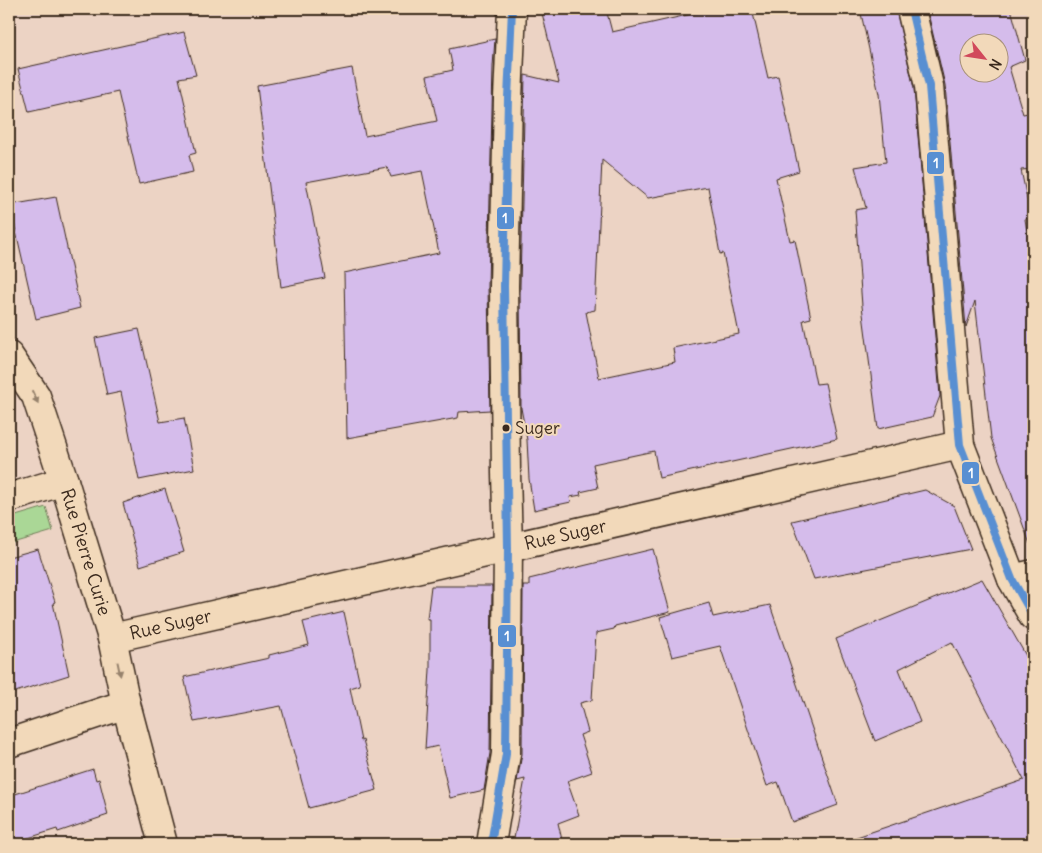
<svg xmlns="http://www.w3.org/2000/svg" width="1042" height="853" font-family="Delius,sans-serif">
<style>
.green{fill:#aad796;stroke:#72805a}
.building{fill:#d5bceb;stroke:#3b2a1e;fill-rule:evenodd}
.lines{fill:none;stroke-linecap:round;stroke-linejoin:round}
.minor-casing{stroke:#3b2a1e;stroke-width:31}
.major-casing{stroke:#3b2a1e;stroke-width:31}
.minor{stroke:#f2d9ba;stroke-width:28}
.major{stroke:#f2d9ba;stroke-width:28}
.bus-1-casing{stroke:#f2d9ba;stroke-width:11}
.bus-1{stroke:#588fd2;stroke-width:8}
.oneway{fill:#96826c}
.bus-dot{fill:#3b2a1e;stroke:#f2d9ba;stroke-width:2}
.labels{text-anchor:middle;stroke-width:4;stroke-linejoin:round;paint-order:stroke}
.bus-label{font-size:17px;fill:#3b2a1e;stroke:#f2d9ba;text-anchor:start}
.street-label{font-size:18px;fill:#3b2a1e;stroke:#f2d9ba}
.line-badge{stroke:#f2d9ba;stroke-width:2}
.badge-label{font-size:14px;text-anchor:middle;font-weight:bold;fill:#fff}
</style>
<rect width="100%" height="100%" fill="#ecd3c4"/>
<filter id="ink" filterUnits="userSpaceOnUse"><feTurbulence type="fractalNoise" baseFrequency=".02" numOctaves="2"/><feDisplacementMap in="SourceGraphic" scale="10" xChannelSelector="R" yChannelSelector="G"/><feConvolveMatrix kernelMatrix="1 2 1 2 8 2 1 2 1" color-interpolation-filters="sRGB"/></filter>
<g filter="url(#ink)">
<path class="green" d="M 46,507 L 53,531 L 9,544 L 9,518 Z"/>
<path class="building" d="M 541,9 L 606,9 L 612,32 L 714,9 L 752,9 L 768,78 L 778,76 L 799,171 L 776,178 L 790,241 L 795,240 L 811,318 L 803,320 L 816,384 L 825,383 L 837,439 L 659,478 L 654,451 L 593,464 L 598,488 L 580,492 L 581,495 L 570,497 L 571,502 L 534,510 L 529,479 L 527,440 L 521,408 L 520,286 L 525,75 L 559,83 ZM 602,160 L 648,198 L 708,187 L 720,254 L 723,253 L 739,334 L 673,348 L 675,362 L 599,378 L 586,312 L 595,310 Z
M 860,9 L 896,9 L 914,88 L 940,396 L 932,417 L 878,429 L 862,306 L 855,210 L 866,208 L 855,167 L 886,162 L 879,94 Z
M 927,9 L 1011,9 L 1025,60 L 1009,67 L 1023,114 L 1033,112 L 1033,169 L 1021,170 L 1031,218 L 1025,219 L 1033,267 L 1033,543 L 1030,544 L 991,438 L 975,301 L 966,327 L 945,85 ZM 970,42 L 1000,42 L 1000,72 L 970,72 Z
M 184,32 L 196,75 L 179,78 L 196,153 L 189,155 L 193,172 L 139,184 L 118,92 L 29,112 L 18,69 Z
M 495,39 L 493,66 L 488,286 L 490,410 L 459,412 L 458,418 L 347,438 L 344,273 L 439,253 L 422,171 L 391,177 L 387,167 L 306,182 L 325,278 L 281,287 L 257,86 L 352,68 L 365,136 L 437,121 L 427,76 L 453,70 L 449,49 Z
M 56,197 L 80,308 L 36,319 L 10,205 Z
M 139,329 L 160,422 L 184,418 L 194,469 L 139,480 L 121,392 L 107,395 L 95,338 Z
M 165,489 L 184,552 L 140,566 L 123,503 Z
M 925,490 L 954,506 L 971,549 L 814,579 L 792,521 Z
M 38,549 L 55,602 L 53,603 L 69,675 L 9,694 L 9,557 Z
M 653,549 L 670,612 L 615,626 L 614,629 L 596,633 L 592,700 L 580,703 L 588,732 L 580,735 L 592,772 L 567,781 L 579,815 L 558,823 L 563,844 L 513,844 L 525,779 L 517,781 L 522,754 L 523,586 L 529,586 L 529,579 Z
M 982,579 L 1033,668 L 1033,838 L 1014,844 L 848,844 L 848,840 L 1024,780 L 952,642 L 899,669 L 920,722 L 875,741 L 836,639 Z
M 431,586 L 492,586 L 490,753 L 484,790 L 450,798 L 438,746 L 425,749 L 430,670 L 430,619 L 427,619 Z
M 709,603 L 713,617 L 770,605 L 838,805 L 792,822 L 778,782 L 767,786 L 720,646 L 672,657 L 660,617 Z
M 344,612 L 360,685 L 350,688 L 361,741 L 363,740 L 377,790 L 309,808 L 281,706 L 194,722 L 184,677 L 269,658 L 269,655 L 309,645 L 303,622 Z
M 93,769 L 96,780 L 99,779 L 108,815 L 58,832 L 57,829 L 9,844 L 9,796 Z"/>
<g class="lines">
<defs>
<g id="minor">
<path id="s1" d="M 9,356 L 36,396 L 64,481 L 112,638 L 126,704 L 163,844"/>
<path d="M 9,498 L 64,481"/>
<path d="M 1012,579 L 1033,574"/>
<path id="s2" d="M 112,638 L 960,445"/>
<path d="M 9,743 L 126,704"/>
<path d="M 491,844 L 506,754 L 508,548 L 506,473 L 504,286 L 508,98 L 512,9"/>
</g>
<path id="major" d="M 911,9 L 929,86 L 960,445 L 1012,579 L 1033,616"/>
</defs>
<use href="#minor" class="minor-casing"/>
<use href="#major" class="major-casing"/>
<use href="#minor" class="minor"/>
<use href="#major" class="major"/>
<defs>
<path id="bus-1" d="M 911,9 L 929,86 L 960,445 L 1012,579 L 1033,616
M 491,844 L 506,754 L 508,548 L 504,286 L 508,98 L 512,9"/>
</defs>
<use href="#bus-1" class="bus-1-casing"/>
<use href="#bus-1" class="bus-1"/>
</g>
<defs><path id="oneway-solid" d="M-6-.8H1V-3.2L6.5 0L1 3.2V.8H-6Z" transform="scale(1.25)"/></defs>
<g class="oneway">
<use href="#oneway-solid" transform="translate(35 397) rotate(64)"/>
<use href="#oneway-solid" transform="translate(119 669) rotate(78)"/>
</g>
</g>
<circle class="bus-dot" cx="506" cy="428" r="4.5"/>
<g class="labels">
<g class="bus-label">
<text x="515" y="434">Suger</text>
</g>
<g class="street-label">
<text dy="6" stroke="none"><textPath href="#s2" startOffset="465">Rue Suger</textPath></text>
<text dy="6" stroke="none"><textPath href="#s1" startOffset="212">Rue Pierre Curie</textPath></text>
<text dy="6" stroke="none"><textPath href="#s2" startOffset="60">Rue Suger</textPath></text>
</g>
</g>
<g class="line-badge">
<rect x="926" y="151" width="19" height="24" rx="5" fill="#588fd2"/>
<rect x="496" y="206" width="19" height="24" rx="5" fill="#588fd2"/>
<rect x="961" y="461" width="19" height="24" rx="5" fill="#588fd2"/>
<rect x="497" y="624" width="20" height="24" rx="5" fill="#588fd2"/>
</g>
<g class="badge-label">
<text x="936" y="168">1</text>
<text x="505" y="223">1</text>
<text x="971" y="478">1</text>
<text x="507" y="641">1</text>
</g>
<rect width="1042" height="853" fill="none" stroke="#f2d9ba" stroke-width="30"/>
<rect x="15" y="15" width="1012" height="823" fill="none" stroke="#3b2a1e" stroke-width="2" filter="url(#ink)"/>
<g transform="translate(984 58) rotate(120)"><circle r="24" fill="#f2d9ba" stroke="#a9937c"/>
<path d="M0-4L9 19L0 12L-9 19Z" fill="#d1495b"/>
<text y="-8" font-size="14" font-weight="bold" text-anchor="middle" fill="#3b2a1e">N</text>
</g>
</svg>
